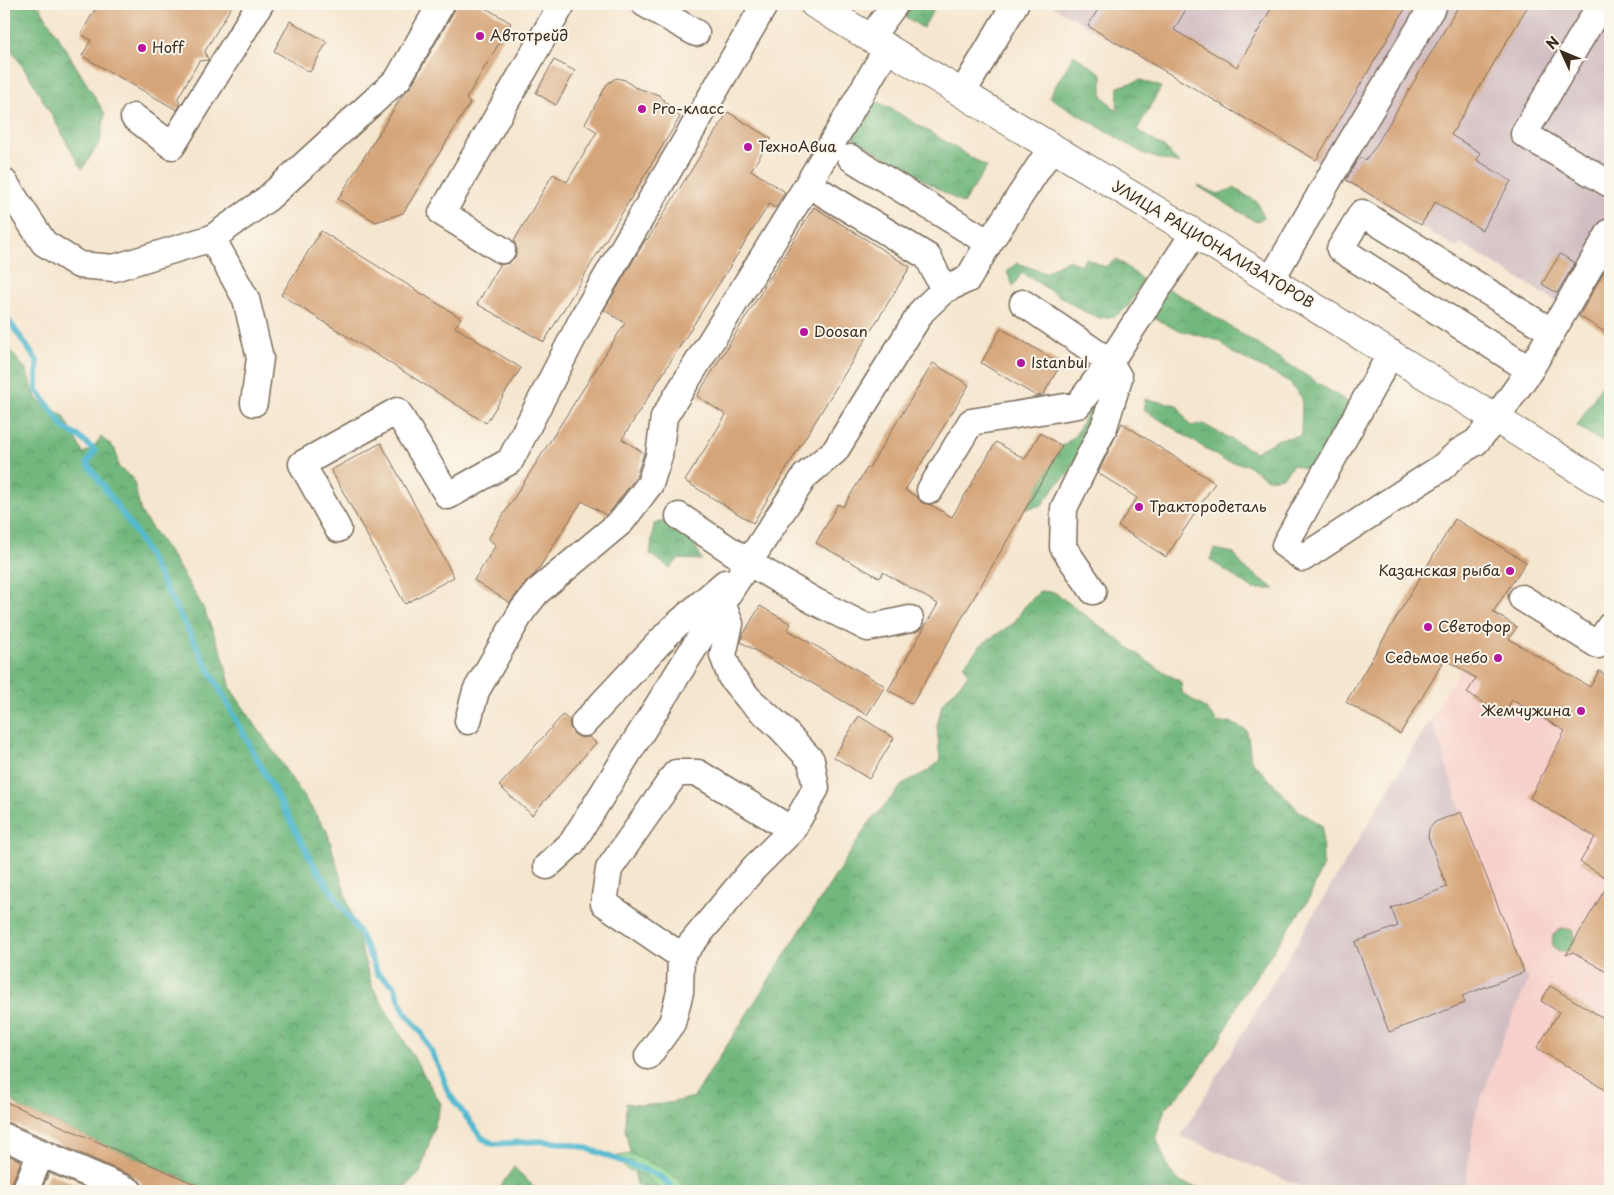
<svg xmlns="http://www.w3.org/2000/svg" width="1614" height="1195" font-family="'Playpen Sans',sans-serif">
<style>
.built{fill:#f7d0cb}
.industrial{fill:#d2bec2}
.forest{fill:url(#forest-crowns);stroke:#56714e}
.wetland{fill:url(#wetland-marsh);stroke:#648159}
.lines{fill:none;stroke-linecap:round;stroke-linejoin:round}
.stream{stroke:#52b9d0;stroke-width:6}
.building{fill:#d5a579}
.minor-casing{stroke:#7c6c5c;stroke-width:29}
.major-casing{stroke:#7c6c5c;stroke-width:30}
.minor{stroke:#fff;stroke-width:26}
.major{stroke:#fff;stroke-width:28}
.poi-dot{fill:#b5179e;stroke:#fbf7ec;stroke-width:2}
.labels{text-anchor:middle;stroke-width:4;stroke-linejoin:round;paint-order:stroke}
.poi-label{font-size:15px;fill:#3b2a1e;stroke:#fbf7ec;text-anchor:start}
.street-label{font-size:15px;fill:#3b2a1e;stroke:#fbf7ec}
</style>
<defs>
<pattern id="forest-crowns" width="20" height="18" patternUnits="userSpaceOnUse" patternTransform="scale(1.25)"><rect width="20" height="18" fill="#72b87e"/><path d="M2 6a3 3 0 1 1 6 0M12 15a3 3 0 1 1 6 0" fill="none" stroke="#5f9667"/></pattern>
<pattern id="wetland-marsh" width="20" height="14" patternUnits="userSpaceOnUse" patternTransform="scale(1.25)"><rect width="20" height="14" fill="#8dd894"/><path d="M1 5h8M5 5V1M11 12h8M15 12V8" fill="none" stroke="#7bba7f"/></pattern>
</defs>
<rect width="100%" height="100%" fill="#fbf7ec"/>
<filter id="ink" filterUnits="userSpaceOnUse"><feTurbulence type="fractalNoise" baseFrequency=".02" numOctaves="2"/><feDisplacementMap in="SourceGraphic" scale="10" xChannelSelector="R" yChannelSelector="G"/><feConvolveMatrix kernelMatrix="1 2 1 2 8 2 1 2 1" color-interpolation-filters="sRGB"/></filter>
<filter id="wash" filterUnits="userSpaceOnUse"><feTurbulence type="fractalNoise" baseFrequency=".0096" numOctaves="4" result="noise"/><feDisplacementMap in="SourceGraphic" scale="20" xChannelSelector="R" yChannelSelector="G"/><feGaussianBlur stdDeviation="1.12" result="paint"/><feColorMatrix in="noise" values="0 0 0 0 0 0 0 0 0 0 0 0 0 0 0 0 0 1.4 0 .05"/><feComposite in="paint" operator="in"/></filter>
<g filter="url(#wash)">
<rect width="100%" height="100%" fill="#f5e6cf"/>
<path class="built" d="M 1485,625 L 1590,687 L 1599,671 L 1610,678 L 1610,1191 L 1465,1191 L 1475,1116 L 1504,1036 L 1528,979 L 1524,972 L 1461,812 L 1434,726 L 1429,722 Z"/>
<path class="industrial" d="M 1049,4 L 1610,4 L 1610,329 L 1608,333 L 1460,243 L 1457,248 L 1342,178 L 1316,160 Z
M 1429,722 L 1434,726 L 1461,812 L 1523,972 L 1529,979 L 1504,1036 L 1475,1116 L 1465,1191 L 1312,1191 L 1181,1136 Z"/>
<path class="forest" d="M 4,4 L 38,4 L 105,114 L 100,142 L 82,169 L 31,79 L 4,39 Z
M 912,4 L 937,4 L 923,28 L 904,16 Z
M 1074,55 L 1102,74 L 1102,95 L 1117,112 L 1118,87 L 1141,80 L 1161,87 L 1137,130 L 1164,147 L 1180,164 L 1146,155 L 1049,97 Z
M 878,102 L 895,111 L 987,167 L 963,204 L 846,133 L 863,105 Z
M 1198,186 L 1219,194 L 1234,188 L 1257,202 L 1264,217 L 1256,222 Z
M 1086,258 L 1105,267 L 1117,259 L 1143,280 L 1129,306 L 1115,316 L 1100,318 L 1085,312 L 1022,273 L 1013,286 L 1007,272 L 1017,263 L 1045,273 L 1067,260 L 1081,265 Z
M 1166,288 L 1192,302 L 1349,403 L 1313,471 L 1293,465 L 1283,477 L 1267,479 L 1248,465 L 1225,461 L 1143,409 L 1145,399 L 1177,405 L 1190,426 L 1203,424 L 1255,452 L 1279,439 L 1301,436 L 1302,398 L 1288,381 L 1231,352 L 1220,341 L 1175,329 L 1149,315 Z
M 4,343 L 26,370 L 37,400 L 64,416 L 83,453 L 92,449 L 101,437 L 115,449 L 119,468 L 133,478 L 141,513 L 173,558 L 203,607 L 223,656 L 231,689 L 327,831 L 372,986 L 441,1104 L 420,1173 L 402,1191 L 350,1191 L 350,1181 L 340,1191 L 211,1191 L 22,1109 L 4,1094 Z
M 1610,371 L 1610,447 L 1577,426 Z
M 1113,381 L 1068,475 L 1057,484 L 1042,505 L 1026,509 L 1062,446 L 1075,436 L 1091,406 Z
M 673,518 L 681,533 L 695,545 L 702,560 L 679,559 L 670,568 L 650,554 L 654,524 Z
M 1214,549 L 1234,553 L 1243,567 L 1275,589 L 1253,589 L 1210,560 Z
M 1040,591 L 1054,592 L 1151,664 L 1181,682 L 1182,693 L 1206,709 L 1218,723 L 1230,722 L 1247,731 L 1251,760 L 1298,810 L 1322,826 L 1323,865 L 1309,899 L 1241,998 L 1220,1040 L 1187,1087 L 1165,1109 L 1156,1137 L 1169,1170 L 1181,1183 L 1212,1191 L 641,1191 L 637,1184 L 625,1129 L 626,1103 C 650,1108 671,1103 694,1097 L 869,823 L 904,783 L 928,771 L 940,761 L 937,726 L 942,704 L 968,675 L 964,665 L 982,644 L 1014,623 L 1025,606 Z
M 1562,928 L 1572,930 L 1575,940 L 1569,950 L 1560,952 L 1552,946 L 1553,935 Z
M 514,1167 L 538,1191 L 497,1191 Z"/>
<path class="wetland" d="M 631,1154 L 664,1169 L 691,1191 L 662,1191 L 645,1175 L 626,1169 L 614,1157 Z"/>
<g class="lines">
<path class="stream" d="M 4,314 L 37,361 L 37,390 L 65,429 L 81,438 L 95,451 L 87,463 L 136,533 L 314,865 L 360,934 L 378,974 L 394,985 L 404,1011 L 421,1032 L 439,1067 L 449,1094 L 482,1138 L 493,1144 L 539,1141 L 563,1143 L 584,1147 L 660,1176 L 676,1191"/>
</g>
<g id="blocks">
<path class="building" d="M 98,4 L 233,4 L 205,51 L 208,60 L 199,61 L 178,98 L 180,105 L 177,110 L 82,56 L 91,40 L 81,34 Z
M 456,4 L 479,4 L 511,23 L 466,99 L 470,103 L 403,213 L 376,222 L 338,199 L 402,96 L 411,86 L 454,11 Z
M 1101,4 L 1189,4 L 1174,30 L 1237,67 L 1274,4 L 1408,4 L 1316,160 L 1088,26 Z
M 1460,4 L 1529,4 L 1451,135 L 1481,153 L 1477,160 L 1511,181 L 1482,230 L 1435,202 L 1421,225 L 1346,180 L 1359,157 L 1365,160 L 1374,149 Z
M 290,21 L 327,42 L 310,72 L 274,51 Z
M 554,60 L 575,71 L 556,105 L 536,93 Z
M 616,78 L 625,80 L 634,87 L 659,95 L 680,117 L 544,342 L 477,304 L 500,265 L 509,263 L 515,257 L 517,250 L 514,241 L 553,174 L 567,182 L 597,132 L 585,124 L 607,84 Z
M 728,112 L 771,139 L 751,170 L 785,192 L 775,208 L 769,204 L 622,439 L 644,453 L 636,477 L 611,511 L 606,515 L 582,501 L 536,573 L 525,583 L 510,603 L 474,580 L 496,545 L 488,539 L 625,323 L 604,310 L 646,239 L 647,240 Z
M 814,207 L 910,267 L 753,523 L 685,481 L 726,415 L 697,396 Z
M 321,231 L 461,318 L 455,327 L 521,368 L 486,423 L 281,295 Z
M 1560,254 L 1575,263 L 1557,293 L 1542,284 Z
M 1610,261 L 1610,335 L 1579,316 Z
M 1001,328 L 1061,364 L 1043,395 L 1036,396 L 981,363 Z
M 933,363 L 969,385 L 905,490 L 917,497 L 922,503 L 931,505 L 952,517 L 996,442 L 1025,459 L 1040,433 L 1062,446 L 912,704 L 888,690 L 938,604 L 883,572 L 880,578 L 816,543 L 838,504 L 843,507 L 867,468 L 869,468 Z
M 1122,423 L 1215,483 L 1166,557 L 1118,526 L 1137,498 L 1098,473 Z
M 381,443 L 454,577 L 405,604 L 331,470 Z
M 1455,519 L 1526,562 L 1493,612 L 1517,627 L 1509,639 L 1590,687 L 1599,671 L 1610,678 L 1609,813 L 1610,811 L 1610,880 L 1580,862 L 1595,837 L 1530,798 L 1565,731 L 1512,700 L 1503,715 L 1467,693 L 1476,678 L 1445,659 L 1400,734 L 1346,702 Z
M 760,606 L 791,624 L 788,630 L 885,686 L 867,715 L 741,642 L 743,635 Z
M 563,715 L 569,720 L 570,728 L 574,734 L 581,738 L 589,737 L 596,743 L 532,815 L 499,786 Z
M 859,716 L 894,738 L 869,779 L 834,757 Z
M 1461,812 L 1524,972 L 1462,996 L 1465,1003 L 1389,1032 L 1355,942 L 1398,926 L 1391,908 L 1447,887 L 1428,837 L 1429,829 L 1435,822 Z
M 1610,881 L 1610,974 L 1573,952 L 1566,955 Z
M 1550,986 L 1610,1022 L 1610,1093 L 1537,1048 L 1559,1012 L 1541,1001 Z
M 4,1101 L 22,1109 L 211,1191 L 144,1191 L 141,1182 L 135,1177 L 10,1123 L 4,1122 Z
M 4,1153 L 21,1161 L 11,1185 L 10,1191 L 4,1191 Z
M 49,1173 L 92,1191 L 41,1191 Z"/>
</g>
</g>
<g filter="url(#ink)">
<use href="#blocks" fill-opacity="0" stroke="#7c6c5c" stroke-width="1"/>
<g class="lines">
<defs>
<path id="minor" d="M 645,4 L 696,33
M 1601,4 L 1524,134 L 1610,184
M 871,37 L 895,4
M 963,92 L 1015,4
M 134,117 L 172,146 L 260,4
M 851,158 L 989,243
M 4,182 L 44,243 L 79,265 L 114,268 L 212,238 L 267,199 L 398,79 L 441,4
M 808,184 L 928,257 L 944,290
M 212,238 L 246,299 L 260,358 L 254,403
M 502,250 L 442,213 L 562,4
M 1271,280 L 1333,172 L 1434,4
M 1023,303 L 1110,362 L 1119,378 L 1104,427 L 1064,508 L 1063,547 L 1093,591
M 1391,353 L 1285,545 L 1303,558 L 1441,468 L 1459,452 L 1476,442 L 1496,418 L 1530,370 L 1610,232
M 1530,370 L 1340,249 L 1362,213 L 1552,332
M 930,490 L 971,422 L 1078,405 L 1110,362 L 1194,233
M 679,516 L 748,562 L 814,601 L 868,628 L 910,619
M 338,529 L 302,464 L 397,411 L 448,496 L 510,461 L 585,314 L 765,4
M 1522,598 L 1598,645 L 1610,626
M 722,603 L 730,624 L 723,655 L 731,677 L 749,699 L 781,728 L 811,760 L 816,788 L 792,830 L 753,869 L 681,956 L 604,903 L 609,869 L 676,773 L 698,773 L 792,830
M 468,721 L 476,691 L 522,611 L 537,592 L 622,521 L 650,484 L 659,456 L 664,417 L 808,184 L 888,47
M 584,723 L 672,629 L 725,583
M 547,866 L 572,843 L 722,603 L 805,476 L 835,451 L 922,311 L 944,290 L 968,279 L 989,243 L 1052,147
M 648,1056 L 672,1023 L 680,992 L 681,956
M 4,1137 L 129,1191
M 25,1191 L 41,1153"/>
<path id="major" d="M 814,4 L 1194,233 L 1610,489"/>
</defs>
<use href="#minor" class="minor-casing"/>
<use href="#major" class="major-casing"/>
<use href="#minor" class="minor"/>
<use href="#major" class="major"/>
</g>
</g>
<g class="poi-dot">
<circle cx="480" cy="36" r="5"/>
<circle cx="142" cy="48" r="5"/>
<circle cx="642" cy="109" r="5"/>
<circle cx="748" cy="147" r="5"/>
<circle cx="804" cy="332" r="5"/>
<circle cx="1021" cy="363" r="5"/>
<circle cx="1139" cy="507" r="5"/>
<circle cx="1510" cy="571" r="5"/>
<circle cx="1428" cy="627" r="5"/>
<circle cx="1498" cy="658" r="5"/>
<circle cx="1581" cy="711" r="5"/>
</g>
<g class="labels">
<g class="poi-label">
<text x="490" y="41">Автотрейд</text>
<text x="152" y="53">Hoff</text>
<text x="652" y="114">Pro-класс</text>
<text x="758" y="152">ТехноАвиа</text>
<text x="814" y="337">Doosan</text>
<text x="1031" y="368">Istanbul</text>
<text x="1149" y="512">Трактородеталь</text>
<text x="1500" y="576" text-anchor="end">Казанская рыба</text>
<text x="1438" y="632">Светофор</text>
<text x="1488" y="663" text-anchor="end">Седьмое небо</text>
<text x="1571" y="716" text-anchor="end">Жемчужина</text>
</g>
<g class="street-label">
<text transform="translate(1213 245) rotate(31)" y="5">УЛИЦА РАЦИОНАЛИЗАТОРОВ</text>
</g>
</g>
<rect width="1614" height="1195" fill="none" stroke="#fbf7ec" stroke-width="20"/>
<g transform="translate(1562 52) rotate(314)" stroke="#fbf7ec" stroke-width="4" paint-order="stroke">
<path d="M0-4L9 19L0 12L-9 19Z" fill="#3b2a1e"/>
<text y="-8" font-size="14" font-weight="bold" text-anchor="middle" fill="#3b2a1e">N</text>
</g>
</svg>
